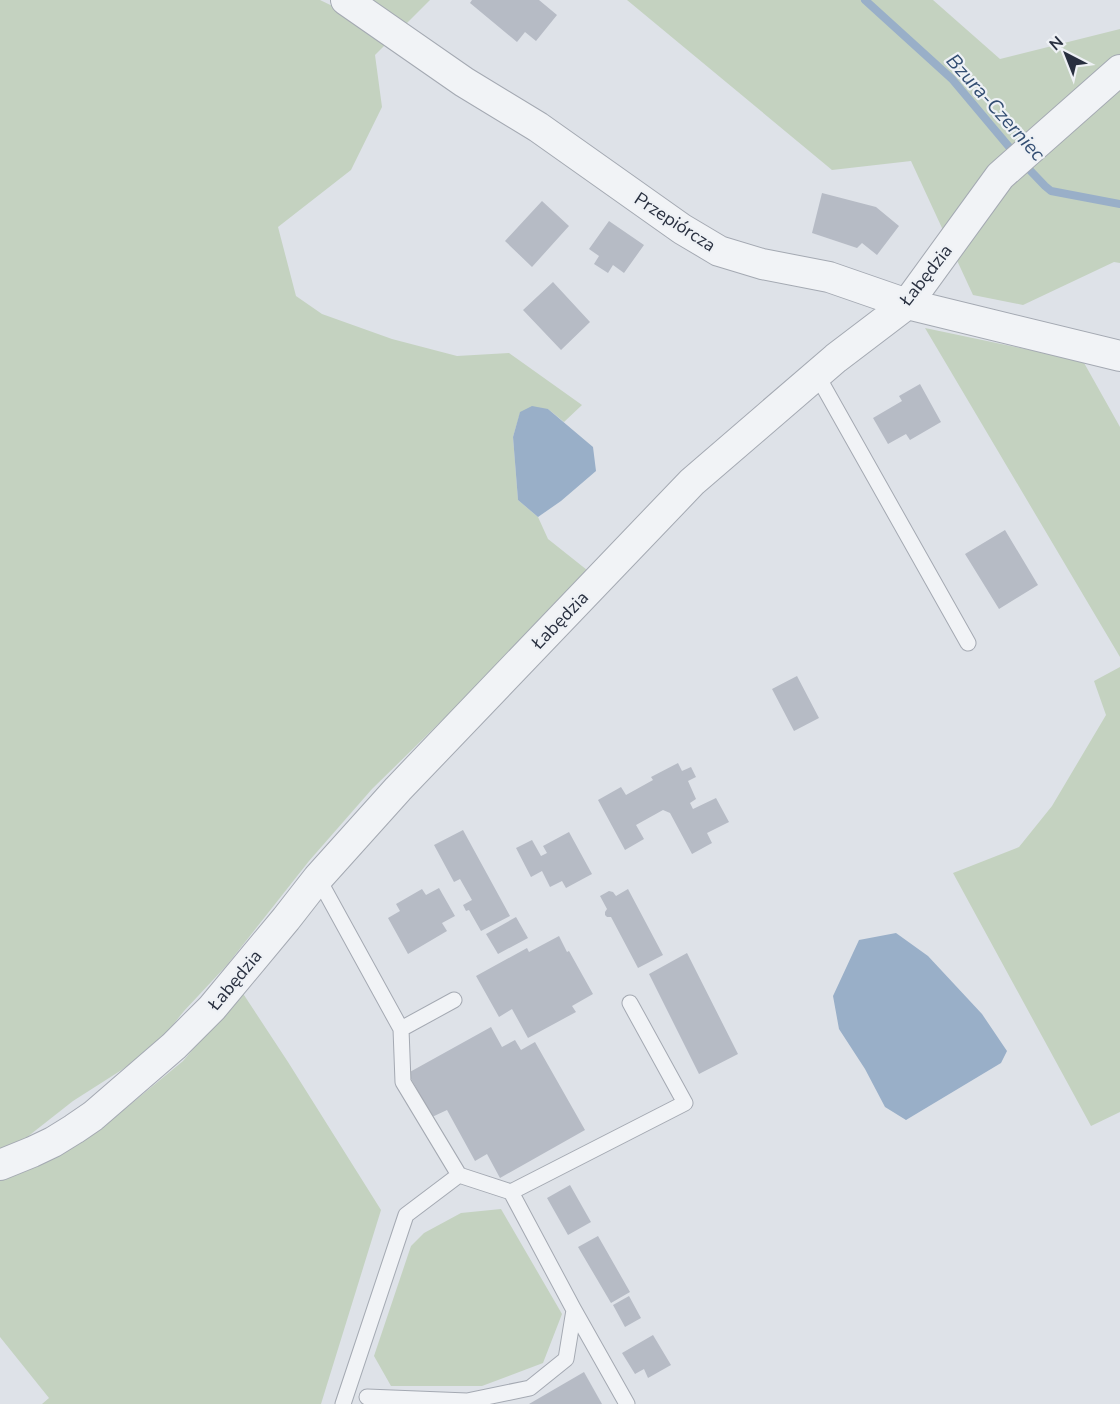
<svg xmlns="http://www.w3.org/2000/svg" width="1120" height="1404" font-family="'Nunito Sans',sans-serif">
<style>
.green{fill:#c4d2c0}
.water{fill:#99afc8}
.lines{fill:none;stroke-linecap:round;stroke-linejoin:round}
.stream{stroke:#99afc8;stroke-width:8}
.building{fill:#b6bbc5}
.service-casing{stroke:#a4a9b2;stroke-width:17}
.minor-casing{stroke:#a4a9b2;stroke-width:32}
.service{stroke:#f1f3f6;stroke-width:15}
.minor{stroke:#f1f3f6;stroke-width:30}
.labels{text-anchor:middle;stroke-width:4.5;stroke-linejoin:round;paint-order:stroke}
.street-label{font-size:18px;fill:#282f3f;stroke:#eef1f5}
.water-label{font-size:20px;font-style:italic;fill:#324d72;stroke:#eef1f5}
</style>
<rect width="100%" height="100%" fill="#dee2e8"/>
<path class="green" d="M 0,0 L 320,0 L 347,13 L 362,0 L 430,0 L 375,55 L 382,107 L 351,170 L 278,227 L 296,296 L 322,314 L 392,339 L 457,356 L 509,353 L 582,405 L 564,422 L 548,409 L 520,413 L 513,437 L 518,500 L 538,517 L 548,539 L 587,570 L 474,689 L 372,789 L 309,861 L 227,965 L 184,1011 L 156,1046 L 120,1071 L 73,1101 L 17,1145 L 0,1171 Z
M 627,0 L 933,0 L 1000,59 L 1120,29 L 1120,263 L 1114,262 L 1023,305 L 973,295 L 911,161 L 832,170 Z
M 925,328 L 1083,361 L 1120,427 L 1120,657 Z
M 1120,667 L 1120,1112 L 1091,1126 L 953,873 L 1019,847 L 1052,806 L 1106,715 L 1094,681 Z
M 242,992 L 288,1062 L 381,1210 L 321,1404 L 42,1404 L 49,1398 L 0,1337 L 0,1179 L 22,1171 L 126,1108 L 183,1061 Z
M 501,1209 L 562,1314 L 543,1363 L 482,1386 L 391,1386 L 374,1356 L 411,1246 L 424,1233 L 461,1213 Z"/>
<path class="water" d="M 532,406 L 548,409 L 593,447 L 596,471 L 561,501 L 538,517 L 518,500 L 513,437 L 520,412 Z
M 896,933 L 928,956 L 982,1014 L 1007,1051 L 1001,1063 L 906,1120 L 885,1107 L 865,1069 L 839,1029 L 833,996 L 859,940 Z"/>
<g class="lines">
<path class="stream" d="M 865,0 L 952,79 L 1015,154
M 1023,163 L 1045,186 L 1051,191 L 1120,204"/>
</g>
<path class="building" d="M 472,0 L 539,0 L 557,15 L 536,41 L 525,32 L 517,42 L 470,3 Z
M 822,193 L 876,207 L 899,226 L 877,255 L 862,243 L 857,248 L 812,233 Z
M 542,201 L 569,226 L 532,267 L 505,241 Z
M 609,221 L 644,245 L 624,273 L 613,265 L 608,273 L 594,264 L 599,256 L 589,249 Z
M 553,282 L 590,322 L 561,350 L 523,310 Z
M 920,384 L 941,422 L 910,440 L 906,434 L 888,444 L 873,418 L 902,401 L 899,396 Z
M 1005,530 L 1038,585 L 999,609 L 965,554 Z
M 797,676 L 819,718 L 794,731 L 772,689 Z
M 678,763 L 682,771 L 691,767 L 696,777 L 688,781 L 696,799 L 690,803 L 693,809 L 716,798 L 729,822 L 707,833 L 712,843 L 692,854 L 670,813 L 663,810 L 636,825 L 644,839 L 625,850 L 598,800 L 621,787 L 626,795 L 653,780 L 651,777 Z
M 463,830 L 510,916 L 481,931 L 469,910 L 466,911 L 463,905 L 472,900 L 460,879 L 454,882 L 434,845 Z
M 569,832 L 592,874 L 566,888 L 562,881 L 550,887 L 542,871 L 531,877 L 516,848 L 532,840 L 541,856 L 547,853 L 543,846 Z
M 439,888 L 455,916 L 442,923 L 447,931 L 408,954 L 388,918 L 400,911 L 396,904 L 422,889 L 426,895 Z
M 628,889 L 663,955 L 638,968 L 611,917 L 607,917 L 605,915 L 605,912 L 607,909 L 600,896 L 609,891 L 613,892 L 616,896 Z
M 516,917 L 528,938 L 498,954 L 486,934 Z
M 559,936 L 567,952 L 569,951 L 593,994 L 572,1006 L 576,1012 L 528,1038 L 512,1009 L 499,1017 L 476,976 L 527,948 L 529,952 Z
M 687,953 L 738,1054 L 699,1074 L 649,974 Z
M 491,1027 L 502,1047 L 515,1040 L 521,1050 L 535,1042 L 585,1130 L 500,1178 L 487,1154 L 475,1161 L 447,1110 L 432,1117 L 408,1073 Z
M 570,1185 L 591,1222 L 568,1235 L 547,1198 Z
M 598,1236 L 630,1292 L 611,1303 L 578,1247 Z
M 629,1296 L 641,1318 L 625,1327 L 613,1305 Z
M 653,1335 L 671,1365 L 648,1378 L 644,1369 L 635,1374 L 622,1353 Z
M 584,1372 L 602,1404 L 529,1404 Z"/>
<g class="lines">
<defs>
<path id="service" d="M 817,375 L 968,643
M 318,878 L 401,1029 L 454,1000
M 511,1192 L 685,1103 L 630,1003
M 574,1310 L 627,1404
M 367,1397 L 467,1401 L 530,1388 L 566,1359 L 574,1310 L 511,1192 L 459,1175
M 343,1404 L 406,1215 L 459,1175 L 403,1082 L 401,1029"/>
<path id="minor" d="M 346,0 L 464,82 L 538,127 L 682,229 L 719,251 L 762,264 L 829,277 L 907,304 L 1120,356
M 0,1165 L 32,1152 L 53,1142 L 74,1129 L 93,1116 L 174,1046 L 212,1008 L 286,919 L 318,878 L 398,789 L 692,482 L 836,358 L 907,304 L 1000,176 L 1120,70"/>
</defs>
<use href="#service" class="service-casing"/>
<use href="#minor" class="minor-casing"/>
<use href="#service" class="service"/>
<use href="#minor" class="minor"/>
</g>
<g class="labels">
<g class="street-label">
<text transform="translate(675 222) rotate(33)" y="6">Przepiórcza</text>
<text transform="translate(926 275) rotate(-52)" y="6">Łabędzia</text>
<text transform="translate(560 620) rotate(-46)" y="6">Łabędzia</text>
<text transform="translate(235 980) rotate(-50)" y="6">Łabędzia</text>
</g>
<g class="water-label">
<text transform="translate(996 107) rotate(48)" y="7">Bzura-Czerniec</text>
</g>
</g>
<g transform="translate(1066 54) rotate(318)" stroke="#eef1f5" stroke-width="4.5" paint-order="stroke">
<path d="M0-4.5L10 22L0 15L-10 22Z" fill="#282f3f"/>
<text y="-9" font-size="16" font-weight="bold" text-anchor="middle" fill="#282f3f">N</text>
</g>
</svg>
